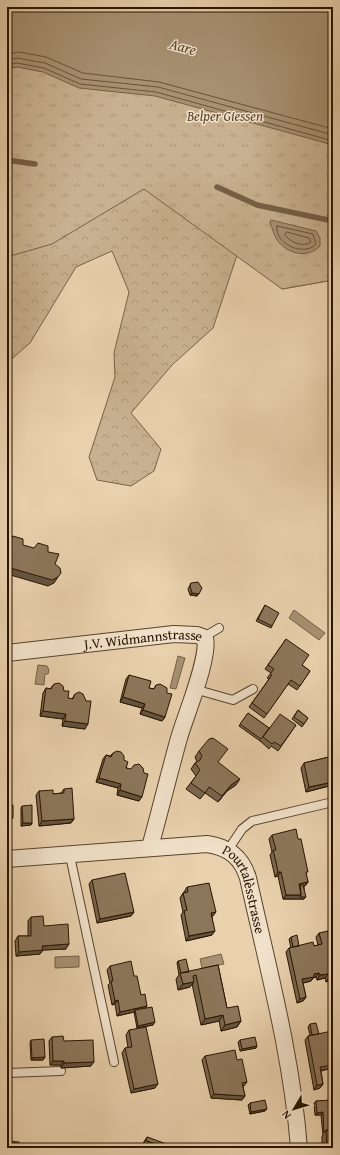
<svg xmlns="http://www.w3.org/2000/svg" width="340" height="1155" font-family="'Gentium Book Plus',serif">
<style>
.forest{fill:url(#forest-crowns);stroke:#786248}
.park{fill:url(#park-tufts);stroke:#786248}
.water{fill:#a79172;stroke:#745f44}
.lines{fill:none;stroke-linecap:round;stroke-linejoin:round}
.shore{stroke:#685239;stroke-width:1}
.stream{stroke:#745f44;stroke-width:5.5}
.lane-casing{stroke:#58432b;stroke-width:10}
.street-casing{stroke:#58432b;stroke-width:18}
.lane{stroke:#f1e1ca;stroke-width:8}
.street{stroke:#f1e1ca;stroke-width:16}
.wall{fill:#78654d;stroke:#281400}
.shaded-wall{fill:#62533f;stroke:#281400}
.building{fill:#8c765a;stroke:#281400}
.labels{text-anchor:middle;stroke-width:3;stroke-linejoin:round;paint-order:stroke}
.park-label{font-size:14px;font-style:italic;fill:#58432b;stroke:#f1e1ca}
.street-label{font-size:14px;fill:#281400;stroke:#f1e1ca}
.water-label{font-size:15px;font-style:italic;fill:#5b462e;stroke:#f1e1ca}
</style>
<defs>
<pattern id="forest-crowns" width="20" height="18" patternUnits="userSpaceOnUse"><rect width="20" height="18" fill="#c8b190"/><path d="M2 6a3 3 0 1 1 6 0M12 15a3 3 0 1 1 6 0" fill="none" stroke="#ac977a"/></pattern>
<pattern id="park-tufts" width="24" height="20" patternUnits="userSpaceOnUse"><rect width="24" height="20" fill="#c8b190"/><path d="M3 7l-1-3M5 7V3M7 7l1-3M15 17l-1-3M17 17v-4M19 17l1-3" fill="none" stroke="#ac977a"/></pattern>
</defs>
<rect width="100%" height="100%" fill="#e9d1ad"/>
<filter id="stains"><feTurbulence type="fractalNoise" baseFrequency=".005" numOctaves="4"/><feColorMatrix values="0 0 0 0 .2 0 0 0 0 .09 0 0 0 0 .02 0 0 0 .5 -.17"/></filter>
<radialGradient id="worn" r=".72"><stop offset=".6" stop-color="#630" stop-opacity="0"/><stop offset="1" stop-color="#630" stop-opacity=".3"/></radialGradient>
<path class="forest" d="M 7,86 L 333,280 L 282,289 L 242,240 L 213,328 L 172,365 L 131,413 L 161,449 L 154,471 L 131,486 L 97,480 L 89,457 L 115,377 L 114,353 L 129,292 L 112,251 L 76,267 L 30,343 L 7,363 Z"/>
<path class="park" d="M 7,7 L 333,7 L 333,280 L 282,289 L 144,189 L 52,244 L 7,257 Z"/>
<path class="water" d="M 7,7 L 333,7 L 333,145 L 155,96 L 79,88 L 43,72 L 17,67 L 7,69 Z
M 271,220 L 316,231 L 320,238 L 320,246 C 308,259 287,254 277,240 C 274,235 272,228 270,222 Z
M 294,610 L 325,633 L 319,640 L 289,618 Z
M 178,656 L 185,658 L 176,689 L 170,688 Z
M 38,665 L 47,666 L 49,670 L 48,674 L 45,674 L 44,685 L 35,684 Z
M 221,954 L 224,964 L 202,968 L 200,959 Z
M 79,956 L 79,967 L 55,968 L 55,957 Z"/>
<g class="lines">
<path class="shore" d="M 7,54 L 19,52 L 46,57 L 83,73 L 159,82 L 333,129
M 7,60 L 17,58 L 45,63 L 81,79 L 158,87 L 333,135
M 7,65 L 17,63 L 44,68 L 80,84 L 156,92 L 333,141
M 277,226 L 313,234 L 316,244 C 304,257 274,244 277,226 Z
M 287,232 L 309,238 L 311,242 C 303,248 290,242 285,235 Z"/>
<path class="stream" d="M 7,160 L 35,164
M 217,187 L 257,205 L 333,221"/>
<defs>
<path id="lane" d="M 204,637 L 219,628
M 194,689 L 233,700 L 253,689
M 228,850 L 242,829 L 252,821 L 333,802
M 70,856 L 114,1062
M 7,1073 L 61,1071"/>
<g id="street">
<path id="s1" d="M 7,653 L 174,634 L 197,635 L 205,638 C 210,657 185,717 179,738 C 169,774 160,811 150,847"/>
<path id="s2" d="M 7,859 L 207,844 C 229,847 242,858 248,878 C 268,968 292,1057 299,1148"/>
</g>
</defs>
<use href="#lane" class="lane-casing"/>
<use href="#street" class="street-casing"/>
<use href="#lane" class="lane"/>
<use href="#street" class="street"/>
</g>
<path class="wall" d="M 191,583 L 197,596 L 190,595 L 188,589 Z
M 265,605 L 272,626 L 271,628 L 256,621 Z
M 286,639 L 302,665 L 310,671 L 297,690 L 288,684 L 264,718 L 249,707 L 269,679 L 267,678 L 271,673 L 265,669 Z
M 129,675 L 149,688 L 154,689 L 156,685 L 165,717 L 162,721 L 140,714 L 142,708 L 120,702 L 126,679 Z
M 54,684 L 64,691 L 68,698 L 72,699 L 75,694 L 85,729 L 62,726 L 63,719 L 40,716 L 43,693 L 46,688 L 50,689 Z
M 298,710 L 308,718 L 302,727 L 292,719 Z
M 248,713 L 269,728 L 296,725 L 278,751 L 271,746 L 269,749 L 260,741 L 260,740 L 260,741 L 239,726 Z
M 333,734 L 333,746 L 331,737 Z
M 199,751 L 218,762 L 236,785 L 227,791 L 218,802 L 205,793 L 200,799 L 186,789 L 196,776 L 191,769 L 195,763 L 197,762 L 195,757 Z
M 113,753 L 124,760 L 139,801 L 117,795 L 118,788 L 96,782 L 103,759 L 106,755 L 110,756 Z
M 333,756 L 333,785 L 306,792 L 301,768 L 304,763 Z
M 64,789 L 74,819 L 71,823 L 39,826 L 36,795 L 39,791 L 53,794 L 61,793 Z
M 22,806 L 32,823 L 31,825 L 21,826 L 21,808 Z
M 272,835 L 306,875 L 308,882 L 305,886 L 304,886 L 304,899 L 283,899 L 278,876 L 275,877 L 270,855 L 272,852 L 269,839 Z
M 92,880 L 134,912 L 131,916 L 97,923 L 89,884 Z
M 187,887 L 213,916 L 212,916 L 212,935 L 186,941 L 181,915 L 183,912 L 180,898 L 183,893 L 184,893 L 184,892 Z
M 31,917 L 44,926 L 66,949 L 43,950 L 40,954 L 16,956 L 15,941 L 18,936 L 28,936 L 28,921 Z
M 319,933 L 333,978 L 326,982 L 325,978 L 317,980 L 316,977 L 313,978 L 311,981 L 303,983 L 306,997 L 303,1001 L 297,1003 L 286,952 L 289,948 L 291,948 L 289,939 L 291,937 L 299,946 L 314,946 L 318,945 L 316,937 Z
M 178,961 L 189,972 L 218,965 L 227,1008 L 241,1021 L 237,1027 L 221,1031 L 219,1021 L 201,1025 L 192,984 L 190,987 L 178,990 L 176,979 L 179,975 L 177,963 Z
M 110,966 L 134,976 L 146,1008 L 153,1025 L 137,1028 L 134,1012 L 117,1016 L 115,1004 L 112,1005 L 108,985 L 110,983 L 107,970 Z
M 310,1024 L 319,1034 L 333,1034 L 333,1066 L 331,1066 L 329,1069 L 321,1071 L 323,1084 L 320,1088 L 314,1090 L 305,1040 L 308,1036 L 310,1035 L 308,1027 Z
M 129,1030 L 155,1088 L 131,1093 L 122,1053 L 125,1048 L 128,1048 L 126,1035 Z
M 52,1037 L 64,1041 L 91,1066 L 61,1068 L 61,1065 L 50,1065 L 49,1041 Z
M 31,1040 L 45,1057 L 43,1060 L 31,1060 L 30,1043 Z
M 240,1040 L 256,1048 L 240,1051 L 238,1042 Z
M 205,1056 L 237,1060 L 244,1086 L 243,1087 L 245,1096 L 242,1100 L 211,1098 L 202,1060 Z
M 333,1100 L 333,1113 L 332,1114 L 333,1148 L 322,1148 L 322,1136 L 323,1135 L 321,1115 L 315,1115 L 314,1103 L 316,1101 Z
M 250,1103 L 267,1109 L 265,1111 L 250,1114 L 248,1105 Z
M 147,1137 L 175,1148 L 140,1148 L 142,1145 Z"/>
<path class="shaded-wall" d="M 7,567 L 58,577 L 54,583 L 48,586 L 7,574 Z
M 192,593 L 199,594 L 197,596 L 190,595 Z
M 123,697 L 145,704 L 142,708 L 120,702 Z
M 143,710 L 165,717 L 162,721 L 140,714 Z
M 43,711 L 66,714 L 63,719 L 40,716 Z
M 65,721 L 88,724 L 85,729 L 62,726 Z
M 99,778 L 121,784 L 118,788 L 96,782 Z
M 240,779 L 236,785 L 227,791 L 218,802 L 231,785 Z
M 333,782 L 333,785 L 306,792 L 309,787 Z
M 120,790 L 142,797 L 139,801 L 117,795 Z
M 7,818 L 13,818 L 11,820 L 7,821 Z
M 74,819 L 71,823 L 39,826 L 42,821 Z
M 23,823 L 32,823 L 31,825 L 21,826 Z
M 278,872 L 281,872 L 278,876 L 275,877 Z
M 308,882 L 305,886 L 298,888 L 299,884 Z
M 286,895 L 301,895 L 306,897 L 304,899 L 283,899 Z
M 134,912 L 131,916 L 97,923 L 100,919 Z
M 216,912 L 213,916 L 208,917 L 211,913 Z
M 215,931 L 212,935 L 186,941 L 189,936 Z
M 69,944 L 66,949 L 43,950 L 40,954 L 16,956 L 19,952 L 42,946 Z
M 319,973 L 316,977 L 313,978 L 311,981 L 299,984 L 302,979 L 314,974 Z
M 328,974 L 325,978 L 317,980 L 320,975 Z
M 333,975 L 333,978 L 326,982 L 329,977 Z
M 194,982 L 190,987 L 178,990 L 183,984 Z
M 306,997 L 303,1001 L 297,1003 L 300,999 Z
M 118,1000 L 115,1004 L 112,1005 L 115,1001 Z
M 147,1006 L 144,1010 L 135,1010 L 134,1012 L 117,1016 L 120,1012 Z
M 223,1015 L 219,1021 L 201,1025 L 205,1019 Z
M 241,1021 L 237,1027 L 221,1031 L 225,1025 Z
M 155,1022 L 153,1025 L 137,1028 L 138,1026 Z
M 257,1046 L 256,1048 L 240,1051 L 242,1049 Z
M 45,1057 L 43,1060 L 31,1060 L 32,1058 Z
M 53,1061 L 64,1061 L 61,1065 L 50,1065 Z
M 94,1062 L 91,1066 L 61,1068 L 64,1063 Z
M 333,1062 L 333,1066 L 331,1066 L 329,1069 L 317,1071 L 320,1067 Z
M 247,1082 L 244,1086 L 239,1087 L 242,1083 Z
M 158,1084 L 155,1088 L 131,1093 L 134,1089 Z
M 323,1084 L 320,1088 L 314,1090 L 317,1085 Z
M 214,1094 L 245,1096 L 242,1100 L 211,1098 Z
M 267,1109 L 265,1111 L 250,1114 L 251,1112 Z
M 323,1112 L 321,1115 L 315,1115 L 317,1113 Z"/>
<path class="building" d="M 13,536 L 23,539 L 23,545 L 34,548 L 38,543 L 48,546 L 48,552 L 59,554 L 55,564 L 60,568 L 61,573 L 58,577 L 52,580 L 7,567 L 7,541 L 10,542 Z
M 198,582 L 202,588 L 199,594 L 192,593 L 190,586 L 191,583 Z
M 265,605 L 279,613 L 272,626 L 258,619 Z
M 286,639 L 309,655 L 302,665 L 310,671 L 300,686 L 291,680 L 267,714 L 252,703 L 272,675 L 270,674 L 274,669 L 268,665 Z
M 129,675 L 151,681 L 149,688 L 154,689 L 156,685 L 160,684 L 167,688 L 167,693 L 172,694 L 165,717 L 143,710 L 145,704 L 123,697 Z
M 59,683 L 63,686 L 64,691 L 69,691 L 68,698 L 73,699 L 75,694 L 79,692 L 83,694 L 86,701 L 91,701 L 88,724 L 65,721 L 66,714 L 43,711 L 46,688 L 51,689 L 54,684 Z
M 298,710 L 308,718 L 304,724 L 294,717 Z
M 248,713 L 269,728 L 261,739 L 240,724 Z
M 280,714 L 296,725 L 281,746 L 274,742 L 272,744 L 263,737 Z
M 213,738 L 228,749 L 218,762 L 240,779 L 231,785 L 222,796 L 209,787 L 205,793 L 191,783 L 200,770 L 195,763 L 200,760 L 202,756 L 199,751 L 209,739 Z
M 117,751 L 121,752 L 124,756 L 124,760 L 128,762 L 126,768 L 131,769 L 134,765 L 139,764 L 143,768 L 144,773 L 148,774 L 142,797 L 120,790 L 121,784 L 99,778 L 106,755 L 111,757 L 113,753 Z
M 333,756 L 333,782 L 309,787 L 304,763 Z
M 72,788 L 74,819 L 42,821 L 39,791 L 53,790 L 53,794 L 64,793 L 64,789 Z
M 13,805 L 13,818 L 7,818 L 7,806 Z
M 32,805 L 32,823 L 23,823 L 22,806 Z
M 296,829 L 298,839 L 301,839 L 308,872 L 306,872 L 308,882 L 299,884 L 301,895 L 286,895 L 281,872 L 278,872 L 276,862 L 273,850 L 276,850 L 272,835 Z
M 125,873 L 134,912 L 100,919 L 92,880 Z
M 209,883 L 216,912 L 211,913 L 215,931 L 189,936 L 184,911 L 187,910 L 183,893 L 188,892 L 187,887 Z
M 300,885 L 303,885 L 306,897 L 300,897 L 301,895 Z
M 43,916 L 44,926 L 68,924 L 69,944 L 42,946 L 43,950 L 19,952 L 18,936 L 31,936 L 31,917 Z
M 328,931 L 330,943 L 333,942 L 333,975 L 329,977 L 328,974 L 320,975 L 319,973 L 314,974 L 314,977 L 302,979 L 306,997 L 300,999 L 289,948 L 313,942 L 314,946 L 322,944 L 319,933 Z
M 297,935 L 299,946 L 293,947 L 291,937 Z
M 186,959 L 189,972 L 181,973 L 178,961 Z
M 131,961 L 134,976 L 137,976 L 141,995 L 145,994 L 147,1006 L 120,1012 L 118,1000 L 115,1001 L 111,981 L 113,981 L 110,966 Z
M 218,965 L 227,1008 L 238,1006 L 241,1021 L 225,1025 L 223,1015 L 205,1019 L 196,975 L 193,976 L 194,982 L 183,984 L 180,973 Z
M 152,1007 L 155,1022 L 138,1026 L 135,1010 Z
M 316,1023 L 319,1034 L 312,1035 L 310,1024 Z
M 146,1027 L 158,1084 L 134,1089 L 125,1048 L 132,1047 L 129,1030 Z
M 332,1031 L 333,1034 L 333,1062 L 332,1062 L 332,1065 L 320,1067 L 323,1084 L 317,1085 L 308,1036 Z
M 63,1036 L 64,1041 L 93,1040 L 94,1062 L 64,1063 L 64,1061 L 53,1061 L 52,1037 Z
M 255,1037 L 257,1046 L 242,1049 L 240,1040 Z
M 44,1039 L 45,1057 L 32,1058 L 31,1040 Z
M 235,1050 L 237,1060 L 242,1059 L 247,1082 L 242,1083 L 245,1096 L 214,1094 L 205,1056 Z
M 265,1100 L 267,1109 L 251,1112 L 250,1103 Z
M 333,1100 L 333,1112 L 332,1112 L 333,1130 L 326,1130 L 324,1133 L 323,1112 L 317,1113 L 316,1101 Z
M 326,1130 L 333,1130 L 333,1148 L 327,1148 Z
M 147,1137 L 175,1147 L 175,1148 L 165,1148 L 146,1141 Z
M 145,1140 L 165,1148 L 142,1148 Z
M 7,1141 L 19,1142 L 18,1148 L 7,1148 Z"/>
<g class="labels">
<g class="park-label">
<text x="225" y="121">Belper Giessen</text>
</g>
<g class="street-label">
<text dy="5" stroke="none"><textPath href="#s1" startOffset="137">J.V. Widmannstrasse</textPath></text>
<text dy="5" stroke="none"><textPath href="#s2" startOffset="266">Pourtalèsstrasse</textPath></text>
</g>
<g class="water-label">
<text transform="translate(183 47) rotate(15)" y="5">Aare</text>
</g>
</g>
<rect width="340" height="1155" fill="none" stroke="#e9d1ad" stroke-width="24"/>
<rect x="8" y="8" width="324" height="1139" fill="none" stroke="#281400" stroke-width="2"/>
<rect x="12" y="12" width="316" height="1131" fill="none" stroke="#281400"/>
<g transform="translate(294 1109) rotate(232)" stroke="#f1e1ca" stroke-width="3" paint-order="stroke">
<path d="M0-3L7 15L0 10L-7 15Z" fill="#281400"/>
<text y="-6" font-size="11" font-weight="bold" text-anchor="middle" fill="#281400">N</text>
</g>
<rect width="100%" height="100%" filter="url(#stains)"/>
<rect width="100%" height="100%" fill="url(#worn)"/>
</svg>
